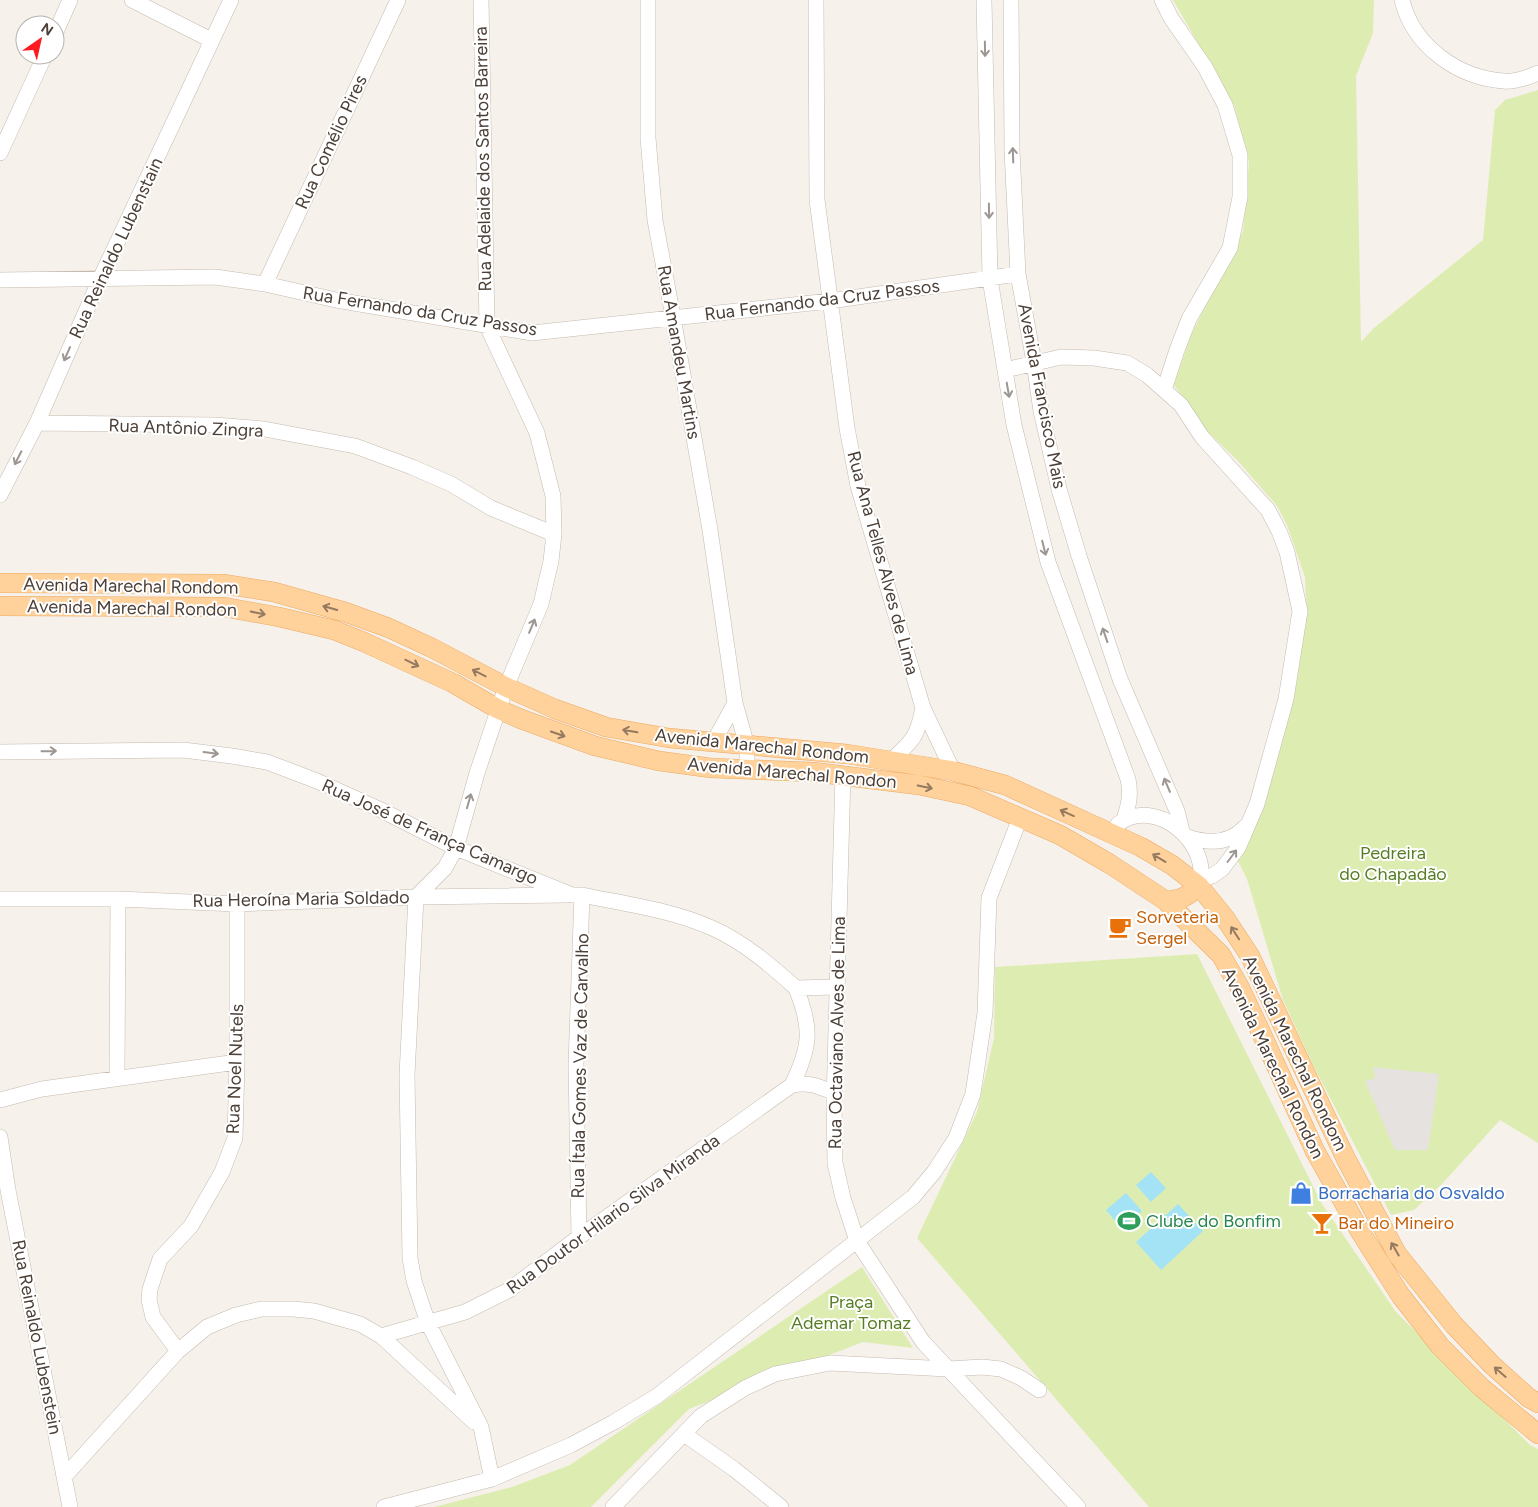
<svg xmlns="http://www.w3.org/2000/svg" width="1538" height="1507" font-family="Figtree,sans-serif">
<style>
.green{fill:#ddedb1}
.parking{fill:#e5e2df}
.water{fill:#a4e3f6}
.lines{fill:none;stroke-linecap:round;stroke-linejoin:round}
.minor-casing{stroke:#c6baaf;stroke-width:16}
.major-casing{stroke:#edaa62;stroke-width:20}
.minor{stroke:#fff;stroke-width:15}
.major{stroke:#ffd19b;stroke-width:19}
.oneway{stroke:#9d9692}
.oneway2{stroke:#947a60}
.labels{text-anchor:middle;stroke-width:4;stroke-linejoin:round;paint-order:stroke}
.street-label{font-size:18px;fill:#4c4038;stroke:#fff}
.park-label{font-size:18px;fill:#567d24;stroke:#fff}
.food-label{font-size:18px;fill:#c56008;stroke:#fff;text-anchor:start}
.shop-label{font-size:18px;fill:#366cbe;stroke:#fff;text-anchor:start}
.leisure-label{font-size:18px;fill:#27864d;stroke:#fff;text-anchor:start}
</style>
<rect width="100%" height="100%" fill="#f6f1eb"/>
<path class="green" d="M 1173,0 L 1374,0 L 1373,33 L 1356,76 L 1361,342 L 1374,328 L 1483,240 L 1495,110 L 1505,100 L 1538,90 L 1538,1143 L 1500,1120 L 1442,1184 L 1414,1210 L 1391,1215 L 1314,1067 L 1283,1000 L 1247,879 L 1237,859 L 1307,617 L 1305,577 L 1287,525 L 1277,506 L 1238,461 L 1209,433 L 1174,385 L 1191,335 L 1243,231 L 1249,162 L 1234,105 Z
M 1197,954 L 1322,1204 L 1396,1312 L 1530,1445 L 1538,1449 L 1538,1507 L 1149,1507 L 917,1238 L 977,1112 L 994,1038 L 995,967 Z
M 862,1267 L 913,1348 L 863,1342 L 689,1409 L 591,1507 L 434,1507 L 512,1487 L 570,1465 Z"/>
<path class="parking" d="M 1373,1067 L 1439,1074 L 1428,1150 L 1395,1150 L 1365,1081 L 1375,1078 Z"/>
<path class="water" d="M 1151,1172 L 1166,1188 L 1151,1202 L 1136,1185 Z
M 1126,1193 L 1142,1211 L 1121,1228 L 1106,1210 Z
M 1178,1204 L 1203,1231 L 1161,1270 L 1136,1242 Z"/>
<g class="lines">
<defs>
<path id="minor" d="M 132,0 L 211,40
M 481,0 L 487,326 L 537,433 L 553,496 L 554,534 L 551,561 L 541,604 L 506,687 L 477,773 L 456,848 L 445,868 L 416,897 L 407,1075 L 410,1258 L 414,1281 L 428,1323 L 481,1427 L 492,1479
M 648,0 L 648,138 L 655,220 L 673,317 L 710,530 L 735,703 L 747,746 L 747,769
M 816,0 L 817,200 L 847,428 L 858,486 L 923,708 L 953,771
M 984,0 L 990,279 L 1014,425 L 1048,562 L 1128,779 C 1131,794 1129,805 1124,819
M 1011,0 L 1012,150 L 1018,274 L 1034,362 L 1041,411 L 1059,489 L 1079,556 L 1120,679 L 1177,811 L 1182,831
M 1162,0 L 1171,18 L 1205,67 L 1225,105 L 1240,155 L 1240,197 L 1230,248 L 1189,319 L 1177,350 L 1164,390 L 1181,405 L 1202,437 L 1268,510 L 1279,531 L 1287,552 L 1300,611 L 1286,699 L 1257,804 L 1238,848 L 1222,869 L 1212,876 L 1201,879
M 1402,0 C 1413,46 1458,78 1504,81 C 1514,82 1529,77 1538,73
M 55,34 L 70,0
M 0,153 L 45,55
M 0,280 L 215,277 L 265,284 L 336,300 L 532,333 L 830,301 L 1018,274
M 265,284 L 398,0
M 1005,370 L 1061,357 L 1094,358 L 1127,363 L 1147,375 L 1164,390
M 37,423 L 215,425 L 264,429 L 355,446 L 412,467 L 451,484 L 491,508 L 554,534
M 0,495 L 37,423 L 101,277 L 231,0
M 713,743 L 735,703
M 0,752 L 183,750 L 232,756 L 267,762 L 317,781 L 381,810 L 456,848 L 572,895 L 582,895 C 625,904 672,910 712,928 C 744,942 770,965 796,988 L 837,987
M 891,761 C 913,740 917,738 923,708
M 843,774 L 834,1104 L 835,1163 L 843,1198 L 857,1241 L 923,1342 L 1078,1507
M 1118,824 C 1155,795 1213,844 1199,886
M 1188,837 C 1209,844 1230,844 1246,826
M 0,899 L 118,899 L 237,904 L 416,897 L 566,895
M 117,1077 L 118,899
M 792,1085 C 811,1046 812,1028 796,988
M 0,1100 L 42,1089 L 237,1062
M 0,1137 L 8,1190 L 70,1507
M 579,1237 L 576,1064 L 582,895
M 381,1336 L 465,1312 L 509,1290 L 579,1237 L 792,1085 C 810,1082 818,1086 835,1093
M 178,1351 L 153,1317 L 149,1300 L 150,1289 L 160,1259 L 191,1226 L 222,1172 L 235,1138 L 237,1062 L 237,904
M 684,1434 L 734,1469 L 781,1507
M 64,1477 L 178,1351 L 207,1327 L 236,1315 L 261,1309 L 293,1309 L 314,1311 L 360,1324 L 381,1336 L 474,1422
M 384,1507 L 492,1479 L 571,1445 L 614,1422 L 657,1396 L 913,1197 L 934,1172 L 956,1138 L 973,1094 L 985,1013 L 989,898 L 1020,818
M 613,1507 L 701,1416 L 745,1388 L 775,1374 L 830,1363 L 948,1369 L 982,1367 L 1001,1369 L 1021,1378 L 1039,1390"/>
<path id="major" d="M 0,583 L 223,584 L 274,592 L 345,612 L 389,628 L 432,648 L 506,687 L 555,709 L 606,727 L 669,738 L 847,754 L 953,771 L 1005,785 L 1141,847 L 1172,865 L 1199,886 L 1225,918 L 1250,956 L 1346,1159 L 1397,1254 L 1454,1325 L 1492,1365 L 1529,1398 L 1538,1403
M 0,606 L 224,607 L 279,617 L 334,630 L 364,642 L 453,683 L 498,709 L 521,719 L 595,746 L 659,761 L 711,768 L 813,772 L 919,785 L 970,796 L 1060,835 L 1110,864 L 1166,901 L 1221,955 L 1240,988 L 1258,1026 L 1315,1151 L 1361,1233 L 1401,1296 L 1440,1346 L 1482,1388 L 1538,1434
M 1166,901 C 1181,900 1188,896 1199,886"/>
</defs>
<use href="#minor" class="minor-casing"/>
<use href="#major" class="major-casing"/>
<use href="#minor" class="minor"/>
<use href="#major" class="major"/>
</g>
<defs><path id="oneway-shaft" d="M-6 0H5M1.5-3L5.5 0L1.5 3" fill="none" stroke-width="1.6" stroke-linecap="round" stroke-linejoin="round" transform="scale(1.25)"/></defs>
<g class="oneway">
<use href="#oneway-shaft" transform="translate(985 49) rotate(89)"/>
<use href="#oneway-shaft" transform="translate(1013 155) rotate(-92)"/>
<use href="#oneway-shaft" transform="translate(989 211) rotate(89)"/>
<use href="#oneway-shaft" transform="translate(67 354) rotate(114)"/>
<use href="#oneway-shaft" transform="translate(1008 390) rotate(80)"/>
<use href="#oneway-shaft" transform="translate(18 458) rotate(117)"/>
<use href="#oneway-shaft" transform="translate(1044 548) rotate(76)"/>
<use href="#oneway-shaft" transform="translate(532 626) rotate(-67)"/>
<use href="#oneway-shaft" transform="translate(1105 635) rotate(-109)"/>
<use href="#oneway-shaft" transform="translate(49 751) rotate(-1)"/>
<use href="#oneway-shaft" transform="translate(211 753) rotate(7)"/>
<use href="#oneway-shaft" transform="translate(1167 785) rotate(-113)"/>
<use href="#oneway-shaft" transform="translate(469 801) rotate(-74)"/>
<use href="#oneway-shaft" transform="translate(1232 856) rotate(-53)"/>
</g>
<g class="oneway2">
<use href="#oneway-shaft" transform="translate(330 608) rotate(-164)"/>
<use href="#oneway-shaft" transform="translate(258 613) rotate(11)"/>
<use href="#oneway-shaft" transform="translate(412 663) rotate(26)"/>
<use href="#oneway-shaft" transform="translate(479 673) rotate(-153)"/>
<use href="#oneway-shaft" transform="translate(630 731) rotate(-170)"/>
<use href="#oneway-shaft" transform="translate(558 734) rotate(19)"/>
<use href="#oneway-shaft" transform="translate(925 787) rotate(12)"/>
<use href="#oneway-shaft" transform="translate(1067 813) rotate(-156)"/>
<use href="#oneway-shaft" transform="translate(1159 858) rotate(-149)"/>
<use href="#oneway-shaft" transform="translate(1235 933) rotate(-123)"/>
<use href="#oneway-shaft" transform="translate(1395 1249) rotate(-120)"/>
<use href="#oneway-shaft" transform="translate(1500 1372) rotate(-139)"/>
</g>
<defs>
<symbol id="cafe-bare" viewBox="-9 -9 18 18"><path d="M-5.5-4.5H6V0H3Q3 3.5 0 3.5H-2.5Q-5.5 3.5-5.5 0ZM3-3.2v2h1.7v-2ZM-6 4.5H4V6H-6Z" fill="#e8710a" stroke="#fff" stroke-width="2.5" paint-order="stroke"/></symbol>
<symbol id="shop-bare" viewBox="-9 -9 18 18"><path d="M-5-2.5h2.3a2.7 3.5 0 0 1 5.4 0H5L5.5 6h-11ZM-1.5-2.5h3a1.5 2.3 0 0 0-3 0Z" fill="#3f7fe0" stroke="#fff" stroke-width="2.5" paint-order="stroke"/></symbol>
<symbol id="stadium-bare" viewBox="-9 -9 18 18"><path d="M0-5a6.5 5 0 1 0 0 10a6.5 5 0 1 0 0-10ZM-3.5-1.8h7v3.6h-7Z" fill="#2e9e5b" stroke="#fff" stroke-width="2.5" paint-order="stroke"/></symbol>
<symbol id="bar-bare" viewBox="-9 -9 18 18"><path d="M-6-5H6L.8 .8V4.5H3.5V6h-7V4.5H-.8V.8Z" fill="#e8710a" stroke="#fff" stroke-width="2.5" paint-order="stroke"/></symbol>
</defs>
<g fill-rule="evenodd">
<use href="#cafe-bare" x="1104" y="911" width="32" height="32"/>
<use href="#shop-bare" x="1285" y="1177" width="32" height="32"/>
<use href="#stadium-bare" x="1113" y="1205" width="32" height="32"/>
<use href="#bar-bare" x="1306" y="1207" width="32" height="32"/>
</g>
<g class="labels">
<g class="street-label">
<text transform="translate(331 142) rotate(-65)" y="6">Rua Comélio Pires</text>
<text transform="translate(483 159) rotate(-91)" y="6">Rua Adelaide dos Santos Barreira</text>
<text transform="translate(116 248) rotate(-65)" y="6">Rua Reinaldo Lubenstain</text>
<text transform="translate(822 300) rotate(-7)" y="6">Rua Fernando da Cruz Passos</text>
<text transform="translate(420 311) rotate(9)" y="6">Rua Fernando da Cruz Passos</text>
<text transform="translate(679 352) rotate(80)" y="6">Rua Amandeu Martins</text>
<text transform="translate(1042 396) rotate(79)" y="6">Avenida Francisco Mais</text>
<text transform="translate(186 428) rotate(2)" y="6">Rua Antônio Zingra</text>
<text transform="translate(883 563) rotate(75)" y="6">Rua Ana Telles Alves de Lima</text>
<text transform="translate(131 586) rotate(1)" y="6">Avenida Marechal Rondom</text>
<text transform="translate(132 608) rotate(1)" y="6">Avenida Marechal Rondon</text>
<text transform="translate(762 746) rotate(6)" y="6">Avenida Marechal Rondom</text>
<text transform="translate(792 773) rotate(5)" y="6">Avenida Marechal Rondon</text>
<text transform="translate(430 832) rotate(24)" y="6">Rua José de França Camargo</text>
<text transform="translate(301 899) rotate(-1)" y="6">Rua Heroína Maria Soldado</text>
<text transform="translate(837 1033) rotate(-89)" y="6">Rua Octaviano Alves de Lima</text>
<text transform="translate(1295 1053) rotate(64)" y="6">Avenida Marechal Rondom</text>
<text transform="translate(1273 1063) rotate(64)" y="6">Avenida Marechal Rondon</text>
<text transform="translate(580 1066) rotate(-89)" y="6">Rua Ítala Gomes Vaz de Carvalho</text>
<text transform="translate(235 1069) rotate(-88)" y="6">Rua Noel Nutels</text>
<text transform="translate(613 1214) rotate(-36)" y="6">Rua Doutor Hilario Silva Miranda</text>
<text transform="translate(37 1337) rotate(79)" y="6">Rua Reinaldo Lubenstein</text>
</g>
<g class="park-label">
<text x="1393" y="859">Pedreira<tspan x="1393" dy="21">do Chapadão</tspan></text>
<text x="851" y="1308">Praça<tspan x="851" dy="21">Ademar Tomaz</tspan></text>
</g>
<g class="food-label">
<text x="1136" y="923">Sorveteria<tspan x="1136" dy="21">Sergel</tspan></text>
<text x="1338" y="1229">Bar do Mineiro</text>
</g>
<g class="shop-label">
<text x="1318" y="1199">Borracharia do Osvaldo</text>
</g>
<g class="leisure-label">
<text x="1146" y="1227">Clube do Bonfim</text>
</g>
</g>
<g transform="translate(40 40) rotate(34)"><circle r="24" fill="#ffffff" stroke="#b7b3af"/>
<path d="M0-4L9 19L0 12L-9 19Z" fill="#ff1920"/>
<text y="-8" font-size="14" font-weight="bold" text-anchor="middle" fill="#4c4038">N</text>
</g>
</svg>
